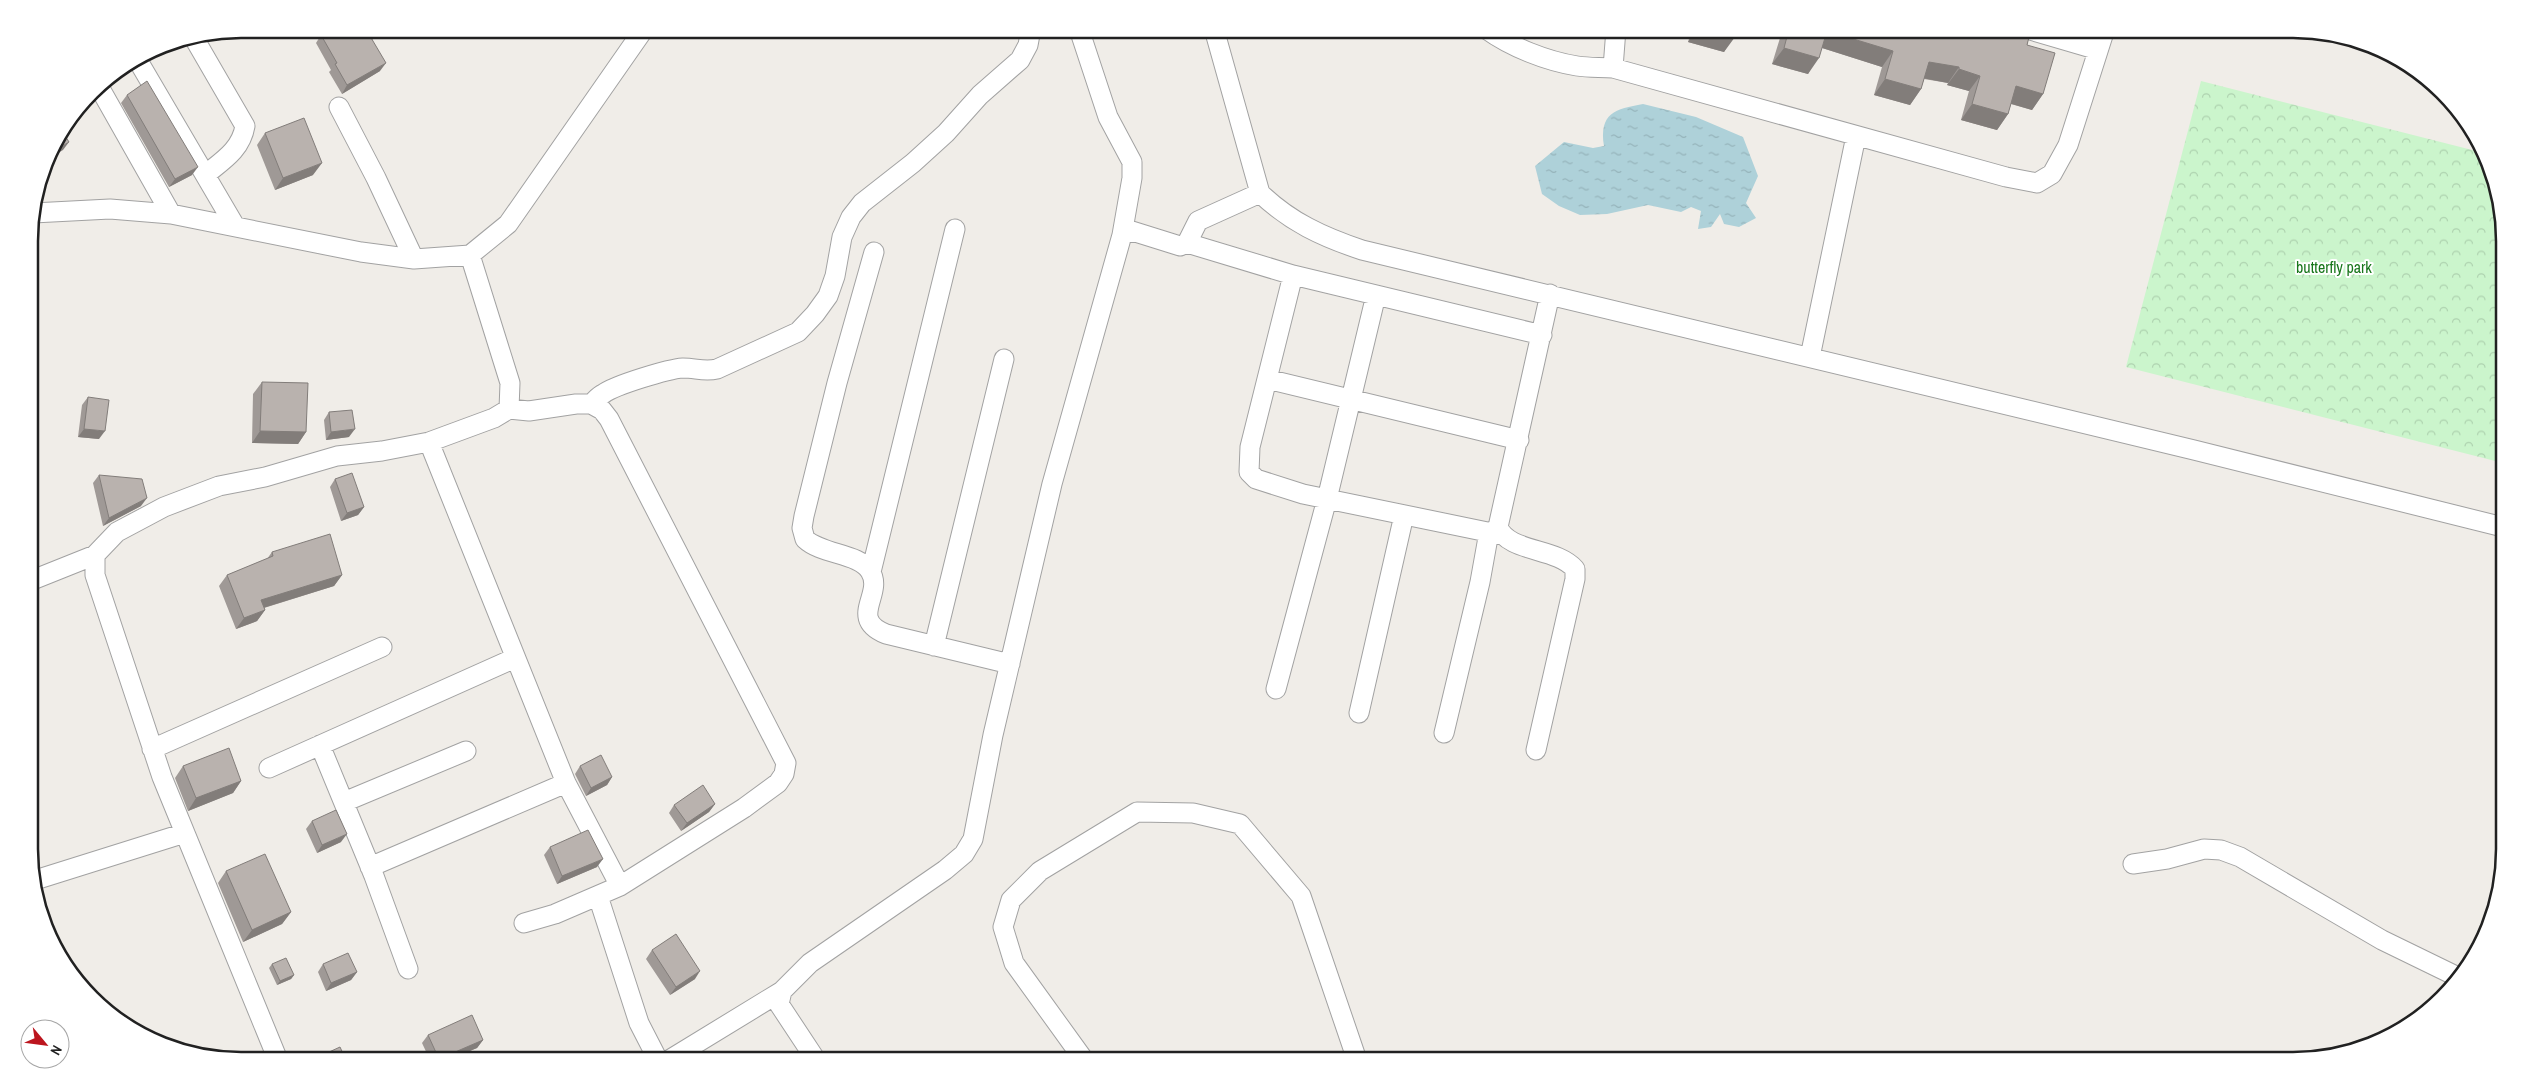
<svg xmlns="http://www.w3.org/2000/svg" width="2533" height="1089" font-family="'Archivo Narrow',sans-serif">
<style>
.park{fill:url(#park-crowns)}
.water{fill:url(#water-ripples)}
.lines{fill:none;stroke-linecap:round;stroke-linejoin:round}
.minor-casing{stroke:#a2a2a2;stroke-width:21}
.minor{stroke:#fff;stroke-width:19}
.wall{fill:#9f9996}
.shaded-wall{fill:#827d7a}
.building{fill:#b9b2ae;stroke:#827d7a}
.labels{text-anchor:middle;stroke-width:4;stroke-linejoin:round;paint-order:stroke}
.park-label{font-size:16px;fill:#18761b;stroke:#fff}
.rim{fill:none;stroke:#212121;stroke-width:2.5}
</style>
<defs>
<pattern id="park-crowns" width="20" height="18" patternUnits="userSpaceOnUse" patternTransform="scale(1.25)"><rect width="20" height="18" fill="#cbf5cc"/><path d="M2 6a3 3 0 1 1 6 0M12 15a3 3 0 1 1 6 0" fill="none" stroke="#aed2af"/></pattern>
<pattern id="water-ripples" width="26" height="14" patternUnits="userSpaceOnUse" patternTransform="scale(1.25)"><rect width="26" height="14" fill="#aed1d9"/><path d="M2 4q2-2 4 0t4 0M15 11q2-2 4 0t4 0" fill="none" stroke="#95b3ba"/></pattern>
</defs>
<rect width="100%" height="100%" fill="#f0ede8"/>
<path class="park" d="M 2201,81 L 2484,153 L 2488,160 L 2502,213 L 2503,463 L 2126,367 Z"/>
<path class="water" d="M 1643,104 L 1696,117 L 1743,137 L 1758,176 L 1746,203 L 1756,218 L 1739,227 L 1724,224 L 1720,214 L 1711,227 L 1698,229 L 1701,211 L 1691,207 L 1681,212 L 1648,205 L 1607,214 L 1580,215 L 1559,206 L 1542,194 L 1535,166 L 1564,142 L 1593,148 L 1604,146 C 1599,113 1615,109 1643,104 Z"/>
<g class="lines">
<defs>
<path id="minor" d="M 1079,29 L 1108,117 L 1132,162 L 1132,178 L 1122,235
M 1214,29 L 1260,193 C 1290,222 1323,237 1362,250 L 2194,450 L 2503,527
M 1486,29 C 1511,47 1546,61 1577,66 C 1589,68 1601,67 1613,68 L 2006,177 L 2037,183 L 2052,174 L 2068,145 L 2105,29
M 2027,29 L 2098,50
M 194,38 L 245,126 C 241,150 222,161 205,175
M 137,59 L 235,226
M 1613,68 L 1616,29
M 98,85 L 171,214
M 339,107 L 376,178 L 414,259
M 33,213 L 110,209 L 171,214 L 361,252 L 414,259 L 470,255 L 508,224 L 644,29
M 1187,243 L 1198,221 L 1260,193
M 874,252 L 837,383 L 804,516 L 802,528 L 805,539 C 822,555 859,553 870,571 C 885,594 847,618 886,634 L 1010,664
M 1293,275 L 1250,447 L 1249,472 L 1256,479 L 1303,494 L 1502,535
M 1810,357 L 1856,136
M 1267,379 L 1519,440
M 591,404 C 595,401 598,396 603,394 C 615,385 668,369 683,368 C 696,368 704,372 717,369 L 798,332 L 815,314 L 828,296 L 835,276 L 842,237 L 851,217 L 862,203 L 913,163 L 946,133 L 980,95 L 1020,60 L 1028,45 L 1031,29
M 509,409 L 529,411 L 576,404 L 591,404 L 602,410 L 609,419 L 786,763 L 784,774 L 778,783 L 744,808 L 620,886 L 555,914 L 524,923
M 429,442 L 566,783 L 620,886
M 871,572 L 955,229
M 30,581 L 95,555
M 934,646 L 1004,359
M 1276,689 L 1327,499 L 1376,295
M 1359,713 L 1404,515
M 1444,733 L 1480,582 L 1489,532
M 320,745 L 374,876 L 408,969
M 152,749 L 382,647
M 1536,750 L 1575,579 L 1575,569 C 1556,547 1509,553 1498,527 L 1550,294
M 269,768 L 515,658
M 344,802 L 466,751
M 2133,864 L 2167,859 L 2204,849 L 2221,850 L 2240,857 L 2382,940 L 2460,978
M 370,867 L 566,783
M 32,881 L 185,833
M 598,896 L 639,1023 L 658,1060
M 278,1060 L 162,777 L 95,575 L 95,555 L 117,532 L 164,507 L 219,486 L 265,477 L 337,456 L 382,451 L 429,442 L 494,418 L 509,409 L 510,383 L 470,255
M 669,1060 L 782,991
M 816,1060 L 779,1004 L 782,991 L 810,963 L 945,870 L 964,854 L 973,839 L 993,735 L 1052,484 L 1122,235 L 1132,231 L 1180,246 L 1187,243 L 1293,275 L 1542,335
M 1084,1060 L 1014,963 L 1003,927 L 1011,900 L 1040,871 L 1137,812 L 1193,813 L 1240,824 L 1301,896 L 1357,1060"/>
</defs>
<use href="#minor" class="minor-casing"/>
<use href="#minor" class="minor"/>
</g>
<path class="wall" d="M 240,29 L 230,36 L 227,31 Z
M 1692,29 L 1737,29 L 1724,52 L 1688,42 Z
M 1747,29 L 2031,29 L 2027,45 L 2043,94 L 2032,110 L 2011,104 L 2008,114 L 1997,130 L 1961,120 L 1969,91 L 1947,85 L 1948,83 L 1924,79 L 1921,89 L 1910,105 L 1874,95 L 1882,67 L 1822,48 L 1808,74 L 1772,64 L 1780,38 Z
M 376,33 L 372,38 L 380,71 L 342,94 L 329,72 L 331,70 L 316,43 L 321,35 Z
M 127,95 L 192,175 L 169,187 L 121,103 Z
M 265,133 L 313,175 L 275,190 L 257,145 Z
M 262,382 L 306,432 L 298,444 L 252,443 L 253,394 Z
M 88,397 L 99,439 L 78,437 L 82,405 Z
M 329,412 L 349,437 L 326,440 L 324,420 Z
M 99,475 L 141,506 L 103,526 L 93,483 Z
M 335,479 L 364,507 L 358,515 L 341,521 L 330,487 Z
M 272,552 L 342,575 L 334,586 L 264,608 L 265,610 L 257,621 L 236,629 L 219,586 L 227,575 L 267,559 Z
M 183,766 L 241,781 L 233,793 L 188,811 L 175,778 Z
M 580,766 L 612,777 L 607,785 L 586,796 L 575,774 Z
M 715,804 L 709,812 L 681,831 L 669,813 L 674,805 Z
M 312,821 L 341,842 L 317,853 L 306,829 Z
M 550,847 L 597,867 L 557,884 L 544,855 Z
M 226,871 L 291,912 L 282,924 L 243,942 L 218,883 Z
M 652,950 L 695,979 L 670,995 L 646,959 Z
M 272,964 L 294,975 L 291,979 L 277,985 L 269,968 Z
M 323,964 L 357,972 L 351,980 L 326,991 L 318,972 Z
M 428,1035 L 483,1040 L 477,1048 L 448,1060 L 430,1060 L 422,1043 Z"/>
<path class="shaded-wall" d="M 242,29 L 230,36 L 234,30 Z
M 1697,29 L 1708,29 L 1735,37 L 1724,52 L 1688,42 Z
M 1747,29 L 1786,29 L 1780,38 Z
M 1827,31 L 1893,51 L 1882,67 L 1816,46 Z
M 1784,48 L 1819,58 L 1808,74 L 1772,64 Z
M 1929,62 L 1959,67 L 1948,83 L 1917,77 Z
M 386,63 L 380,71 L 342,94 L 347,85 Z
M 1959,69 L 1980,76 L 1969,91 L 1947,85 Z
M 1885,79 L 1921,89 L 1910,105 L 1874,95 Z
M 2016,86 L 2043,94 L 2032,110 L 2005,102 Z
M 1972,104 L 2008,114 L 1997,130 L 1961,120 Z
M 69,142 L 63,150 L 47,160 L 49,154 Z
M 322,163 L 313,175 L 275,190 L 283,178 Z
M 198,167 L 192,175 L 169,187 L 175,179 Z
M 84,429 L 105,431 L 99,439 L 78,437 Z
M 355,429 L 349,437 L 326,440 L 331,432 Z
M 260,431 L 306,432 L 298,444 L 252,443 Z
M 147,498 L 141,506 L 103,526 L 109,518 Z
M 364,507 L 358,515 L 341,521 L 347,513 Z
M 342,575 L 334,586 L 253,611 L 261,600 Z
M 265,610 L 257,621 L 236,629 L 244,618 Z
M 612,777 L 607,785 L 586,796 L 591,788 Z
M 241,781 L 233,793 L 188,811 L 196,798 Z
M 715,804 L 709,812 L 681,831 L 687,823 Z
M 347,834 L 341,842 L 317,853 L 322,845 Z
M 603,859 L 597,867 L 557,884 L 562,876 Z
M 291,912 L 282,924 L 243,942 L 252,930 Z
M 700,971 L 695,979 L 670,995 L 676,987 Z
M 357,972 L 351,980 L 326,991 L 331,983 Z
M 294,975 L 291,979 L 277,985 L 280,981 Z
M 483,1040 L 477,1048 L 448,1060 L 438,1060 L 439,1059 Z"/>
<path class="building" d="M 332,29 L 373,29 L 376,33 L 370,36 L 386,63 L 347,85 L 335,64 L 337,63 L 321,35 Z
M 1708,29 L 1737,29 L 1735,37 Z
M 1789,29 L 1984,29 L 1992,30 L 1993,29 L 2031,29 L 2027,45 L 2055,53 L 2043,94 L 2016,86 L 2008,114 L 1972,104 L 1980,76 L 1959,69 L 1959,67 L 1929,62 L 1921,89 L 1885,79 L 1893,51 L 1827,31 L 1819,58 L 1784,48 Z
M 147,81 L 198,167 L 175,179 L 127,95 Z
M 304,118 L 322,163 L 283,178 L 265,133 Z
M 62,131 L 69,142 L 49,154 L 51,146 Z
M 262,382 L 308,383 L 306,432 L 260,431 Z
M 88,397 L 109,400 L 105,431 L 84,429 Z
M 352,410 L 355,429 L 331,432 L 329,412 Z
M 352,473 L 364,507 L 347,513 L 335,479 Z
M 99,475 L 142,479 L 147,498 L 109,518 Z
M 330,534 L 342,575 L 261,600 L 265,610 L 244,618 L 227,575 L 273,556 L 272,552 Z
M 229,748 L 241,781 L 196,798 L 183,766 Z
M 601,755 L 612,777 L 591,788 L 580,766 Z
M 703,785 L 715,804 L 687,823 L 674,805 Z
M 336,810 L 347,834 L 322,845 L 312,821 Z
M 588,830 L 603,859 L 562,876 L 550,847 Z
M 265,854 L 291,912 L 252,930 L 226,871 Z
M 676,934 L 700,971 L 676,987 L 652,950 Z
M 348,953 L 357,972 L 331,983 L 323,964 Z
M 286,958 L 294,975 L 280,981 L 272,964 Z
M 472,1015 L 483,1040 L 439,1059 L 428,1035 Z
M 340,1047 L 346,1060 L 317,1060 L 316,1058 Z"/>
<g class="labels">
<g class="park-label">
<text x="2334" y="273">butterfly park</text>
</g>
</g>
<path d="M0 0H2533V1089H0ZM241 38H2293A203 203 0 0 1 2496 241V849A203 203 0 0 1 2293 1052H241A203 203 0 0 1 38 849V241A203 203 0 0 1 241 38Z" fill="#fff" fill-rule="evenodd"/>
<path class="rim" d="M241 38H2293A203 203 0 0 1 2496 241V849A203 203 0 0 1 2293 1052H241A203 203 0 0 1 38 849V241A203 203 0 0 1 241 38Z"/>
<g transform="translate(45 1044) rotate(119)"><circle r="24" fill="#ffffff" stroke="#a6a6a6"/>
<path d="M0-4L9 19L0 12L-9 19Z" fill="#bc151e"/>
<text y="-8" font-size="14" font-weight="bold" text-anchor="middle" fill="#212121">N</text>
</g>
</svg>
